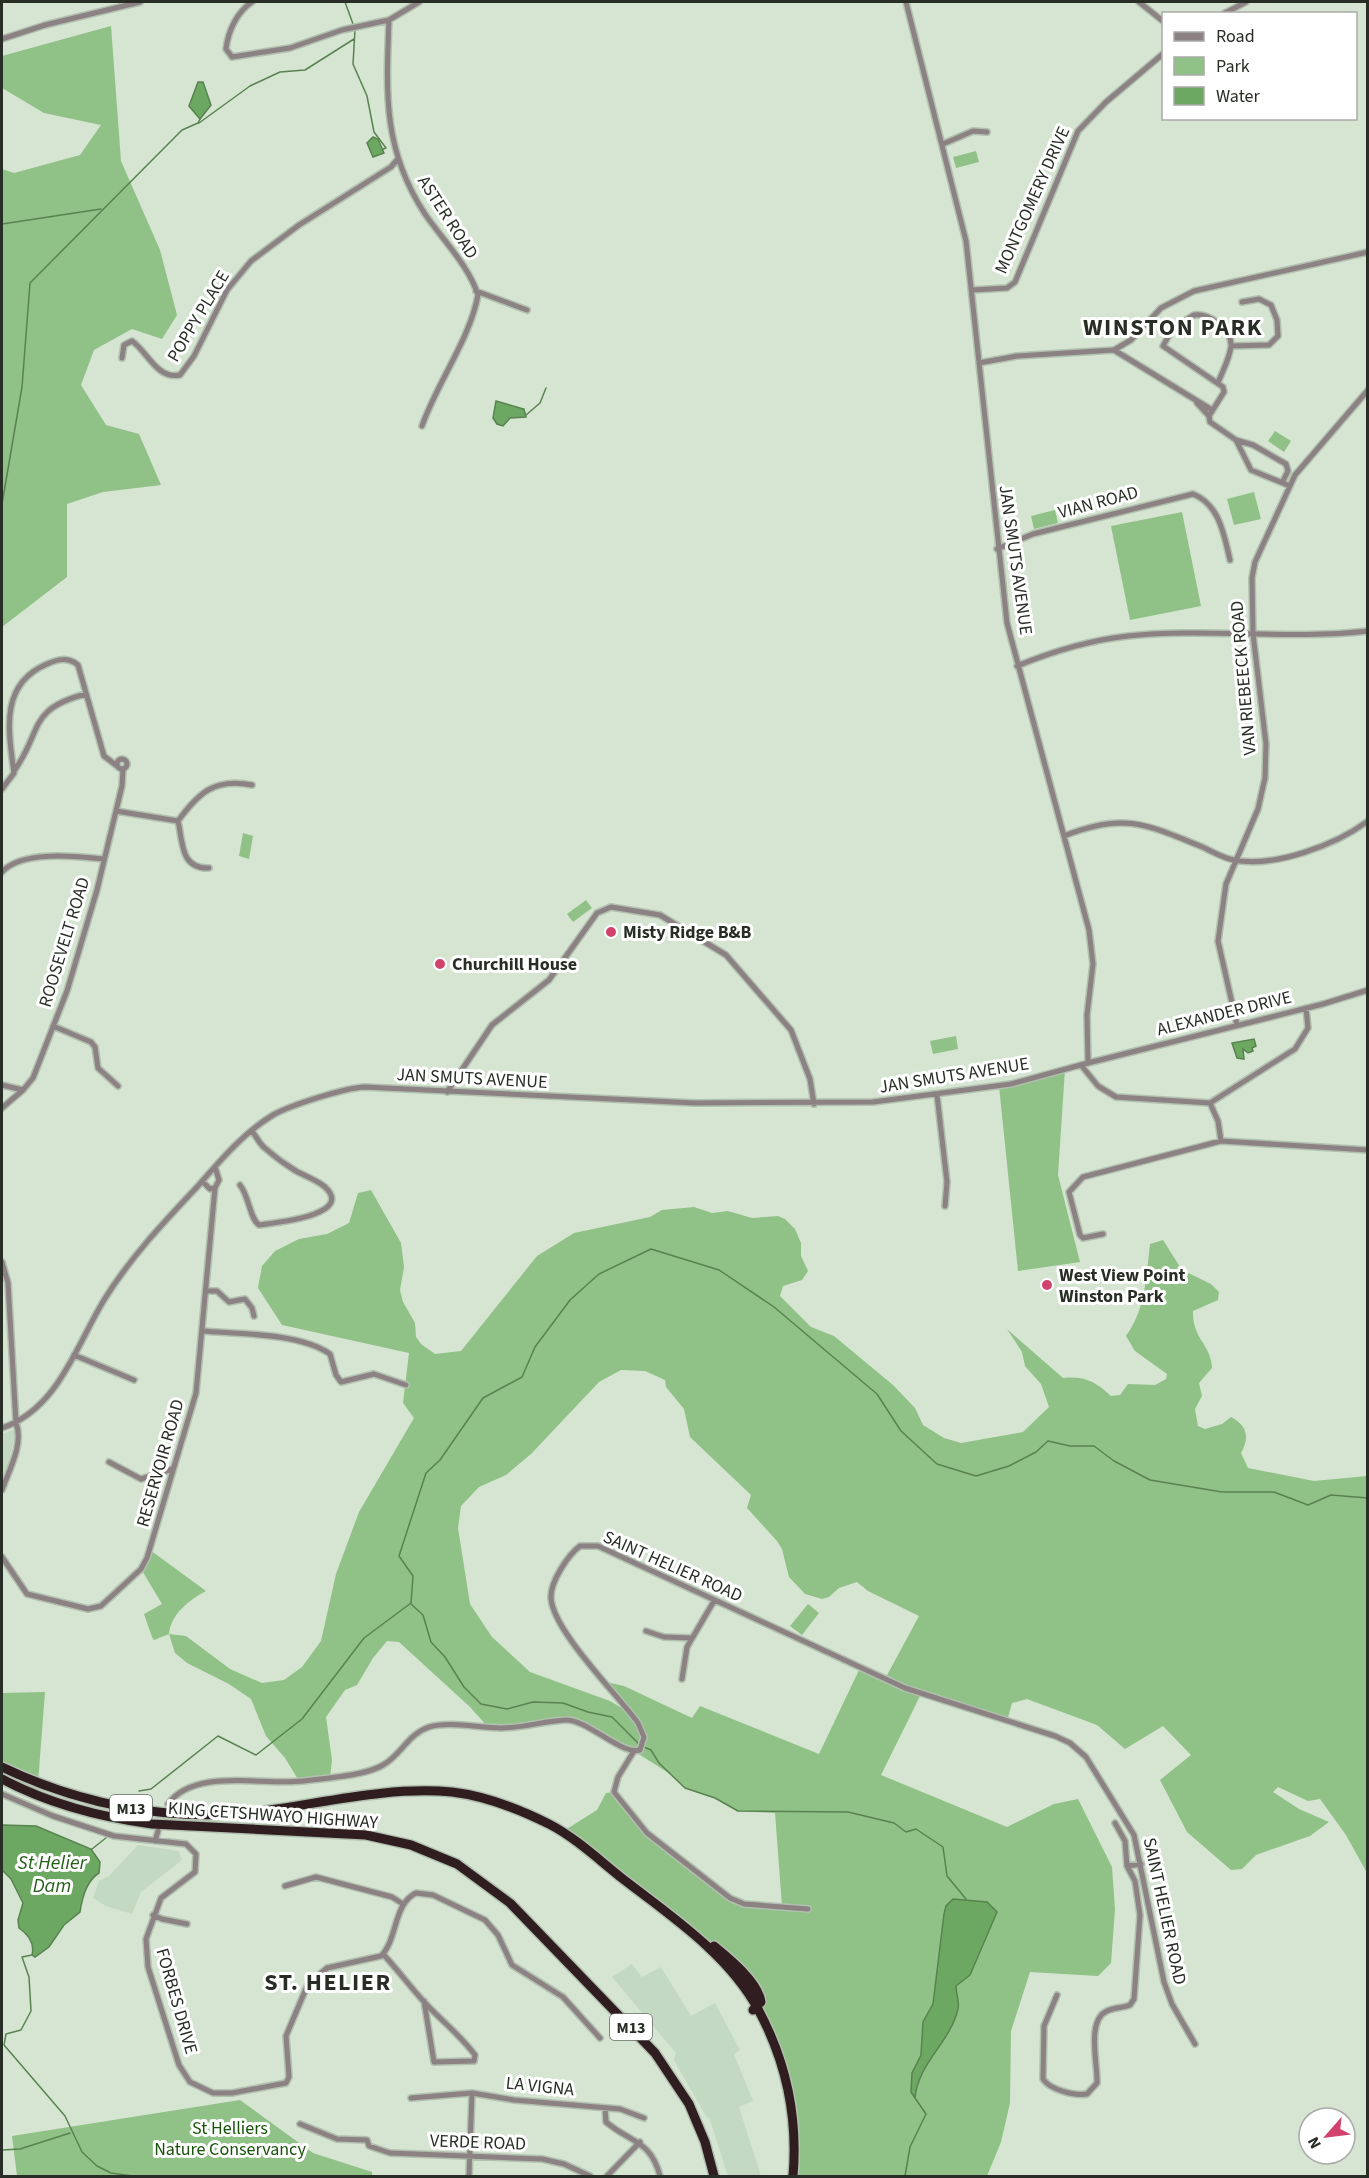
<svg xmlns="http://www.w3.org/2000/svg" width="1369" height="2178" font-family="'Source Sans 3',sans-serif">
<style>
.built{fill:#c4d9c1}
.green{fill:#90c186;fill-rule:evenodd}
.water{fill:#6da862;stroke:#588350;stroke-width:1.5}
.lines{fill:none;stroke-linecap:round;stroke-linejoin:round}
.stream{stroke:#588350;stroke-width:1.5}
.street-casing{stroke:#b2c0b0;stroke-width:8}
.highway-casing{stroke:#b2c0b0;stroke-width:12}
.street{stroke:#8c8183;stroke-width:5}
.highway{stroke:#301d20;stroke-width:9}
.poi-dot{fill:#d1436c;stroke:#fff;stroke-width:2}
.labels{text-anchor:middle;stroke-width:6;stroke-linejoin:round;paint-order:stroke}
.shield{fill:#fff;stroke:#686d67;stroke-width:1.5}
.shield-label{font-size:16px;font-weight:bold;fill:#282e26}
.street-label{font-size:18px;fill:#282e26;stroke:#fff}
.poi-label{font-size:18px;font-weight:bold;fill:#282e26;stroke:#fff;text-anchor:start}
.park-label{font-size:18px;fill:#18530a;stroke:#fff}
.water-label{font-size:20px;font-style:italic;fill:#245e19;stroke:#fff}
.district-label{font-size:24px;font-weight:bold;letter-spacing:1.5px;fill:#282e26;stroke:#fff}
</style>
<rect width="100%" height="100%" fill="#d5e5d2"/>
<path class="built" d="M 16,1429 L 10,1458 L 2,1483 L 2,1434 Z
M 138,1845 L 179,1851 L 182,1860 L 141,1892 L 132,1914 L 106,1906 L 93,1898 L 99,1881 L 109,1876 Z
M 632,1964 L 642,1977 L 661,1967 L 691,2016 L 715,2003 L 740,2050 L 734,2054 L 753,2101 L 739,2107 L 761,2176 L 728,2176 L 709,2117 L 707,2118 L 674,2060 L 676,2053 L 612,1977 Z"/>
<path class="green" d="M 111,26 L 121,161 L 160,250 L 177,315 L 162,339 L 132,329 L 94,350 L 81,385 L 106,425 L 139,434 L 161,485 L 103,492 L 67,504 L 67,577 L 2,627 L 2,169 L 14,173 L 80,155 L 101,125 L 44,113 L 2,88 L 2,56 Z
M 976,151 L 979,162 L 956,168 L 953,157 Z
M 1275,431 L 1291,441 L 1284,452 L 1268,441 Z
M 1254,492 L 1261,519 L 1234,525 L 1227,499 Z
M 1055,510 L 1058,523 L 1034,529 L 1031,516 Z
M 1182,512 L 1201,606 L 1130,620 L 1111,526 Z
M 243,833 L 253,836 L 249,859 L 239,856 Z
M 586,900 L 592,908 L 573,922 L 567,914 Z
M 956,1036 L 958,1049 L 933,1054 L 930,1041 Z
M 1065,1069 L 1058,1175 L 1080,1262 L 1018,1271 L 999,1086 Z
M 371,1190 L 401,1243 L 404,1267 L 400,1290 L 403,1302 L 415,1323 L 416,1337 L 421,1344 L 435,1354 L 461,1351 L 537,1256 L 574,1233 L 650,1217 L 662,1210 L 694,1207 L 712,1213 L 728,1211 L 752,1218 L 778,1216 L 785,1219 L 795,1229 L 801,1243 L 801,1256 L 808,1271 L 802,1280 L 783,1286 L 780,1296 L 811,1327 L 834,1336 L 893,1385 L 915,1408 L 923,1425 L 944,1438 L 961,1443 L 1023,1432 L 1049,1407 L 1041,1384 L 1025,1366 L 1022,1352 L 1007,1329 L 1063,1378 C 1084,1376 1095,1381 1111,1396 L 1120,1395 L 1128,1384 L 1155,1385 L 1166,1379 L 1167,1374 L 1135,1351 L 1126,1336 C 1146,1308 1146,1277 1150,1244 L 1163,1240 L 1182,1270 L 1211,1284 L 1219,1292 L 1218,1300 L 1193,1311 C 1192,1339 1211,1344 1212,1368 L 1199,1383 L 1202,1396 L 1195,1409 L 1198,1426 L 1205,1429 L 1222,1424 L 1231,1417 C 1247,1425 1250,1438 1241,1453 L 1248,1468 L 1314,1481 L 1367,1476 L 1367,1873 L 1346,1835 L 1320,1799 L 1308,1801 L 1278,1787 L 1273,1792 L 1299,1809 L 1329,1822 L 1310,1836 L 1256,1855 L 1242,1869 L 1231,1870 L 1187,1832 L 1160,1780 L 1191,1755 L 1163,1726 L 1125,1749 L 1097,1725 L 1027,1699 L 1012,1703 L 1007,1721 L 921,1694 L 881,1775 L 1007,1827 L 1054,1804 L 1078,1799 L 1112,1867 L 1115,1909 L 1111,1963 L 1098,1976 L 1030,1972 L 1011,2031 L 1010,2103 L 1001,2142 L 987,2176 L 793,2176 L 791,2100 L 757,2007 L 722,1962 L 562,1832 L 597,1810 L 606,1793 L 614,1792 L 640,1826 L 736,1902 L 782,1906 L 775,1813 L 738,1811 L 715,1798 L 685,1788 L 670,1774 L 634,1751 L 572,1721 L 488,1727 L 470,1707 L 399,1642 L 387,1641 L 373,1658 L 357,1685 L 345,1690 L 326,1717 L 332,1760 L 330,1777 L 299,1781 L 285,1758 L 266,1736 L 251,1699 L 229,1684 L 187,1663 L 175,1653 L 169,1634 L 154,1640 L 152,1637 L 144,1614 L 162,1604 L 141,1569 L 150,1550 L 206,1591 C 189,1600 171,1614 169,1634 L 186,1636 L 230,1669 L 262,1683 L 284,1680 L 302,1667 L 321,1641 L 336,1574 L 359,1512 L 414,1418 L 403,1403 L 409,1353 L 282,1325 L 258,1288 L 262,1266 L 275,1251 L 299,1239 L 327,1234 L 349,1223 L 358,1193 ZM 621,1370 L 645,1371 L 665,1380 L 666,1387 L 684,1409 L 690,1437 L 751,1495 L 747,1508 L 777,1541 L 782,1549 L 789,1577 L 805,1594 L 822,1599 L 829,1597 L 839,1588 L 857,1582 L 868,1591 L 919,1616 L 885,1679 L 860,1668 L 819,1754 L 700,1706 L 692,1718 L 624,1686 L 606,1682 L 630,1713 L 610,1701 L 530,1672 L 492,1637 L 470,1604 L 458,1528 L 461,1506 L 479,1487 L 506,1475 L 531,1454 L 599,1382 Z
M 808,1604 L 819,1613 L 802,1635 L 790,1626 Z
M 45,1692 L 38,1783 L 2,1767 L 2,1693 Z
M 240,2100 L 313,2153 L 372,2172 L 372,2176 L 17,2176 L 12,2136 Z"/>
<path class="water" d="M 198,82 L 203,82 L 211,105 L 200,119 L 189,106 Z
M 373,137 L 378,139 L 384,153 L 373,157 L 367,143 Z
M 496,401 L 524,409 L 526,417 L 510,418 L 503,426 L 497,424 L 493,418 Z
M 1254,1039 L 1256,1046 L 1252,1048 L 1253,1051 L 1248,1053 L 1243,1049 L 1244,1059 L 1237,1058 L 1232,1043 Z
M 2,1825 L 36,1826 L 91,1849 L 100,1862 L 99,1873 C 86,1881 82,1898 80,1912 L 64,1925 L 49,1947 L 35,1957 L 32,1955 C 35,1943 29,1935 19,1928 L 18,1920 L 23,1903 L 11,1879 L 2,1870 Z
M 953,1899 L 987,1902 L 997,1912 L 970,1975 L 956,1986 C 956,1994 960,2003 958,2009 C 950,2043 918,2063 915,2098 L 911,2092 L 912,2073 L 921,2055 L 923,2022 L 933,2004 L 944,1914 L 946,1906 Z"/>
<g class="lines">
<path class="stream" d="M 345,2 L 353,24
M 355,30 L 353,64 L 367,96 L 374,132 L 386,148 L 383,149
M 199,123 L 250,86 L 280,72 L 305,70 L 354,39
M 2,224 L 101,209
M 526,415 L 540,403 L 546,388
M 2,504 L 22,387 L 30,283 L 182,130 L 198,123 L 200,119
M 411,1604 L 423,1615 L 431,1642 L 445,1657 L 464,1687 L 481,1704 L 507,1709 L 533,1702 L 563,1703 L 588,1712 L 612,1717 L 639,1744
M 644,1747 L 651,1750 L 659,1763 L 685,1788 L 715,1798 L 738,1811 L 848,1812 L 894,1823 L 906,1832 L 916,1829 L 943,1847 L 947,1876 L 966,1899
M 139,1791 L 151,1789 L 218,1736 L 256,1755 L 302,1719 L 364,1638 L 411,1603 L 413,1576 L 399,1556 L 426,1473 L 440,1460 L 483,1398 L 522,1377 L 535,1347 L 570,1300 L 599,1274 L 651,1249 L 719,1270 L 774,1307 L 877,1394 L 901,1431 L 937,1464 L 976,1476 L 1009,1466 L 1036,1452 L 1048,1441 L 1070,1446 L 1094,1446 L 1114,1461 L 1150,1480 L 1222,1492 L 1274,1492 L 1308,1505 L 1331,1495 L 1368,1498
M 92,1849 L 107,1837
M 32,1955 L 22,1957 L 29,1977 L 31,2011 L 21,2030 L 6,2034 L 4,2045 L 65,2116 L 82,2152 L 97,2166 L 111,2173 L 133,2176
M 2,2150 L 20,2149 L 70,2133
M 905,2176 L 910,2147 L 926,2114 L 915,2098"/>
<defs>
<path id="street" d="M 252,2 C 237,12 228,31 226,49 L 232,57 L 290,48 L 342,30 L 389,20 L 419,2
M 1139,2 L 1164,22
M 1223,14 L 1246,2
M 389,20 C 386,94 383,150 425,214 C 442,239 469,266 478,295 C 470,339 437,383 422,426
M 2,39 L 45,25 L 140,2
M 943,144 L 973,131 L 987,132
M 972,290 L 1007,288 L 1015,282 L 1078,131 L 1106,102 L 1164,53
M 476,291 L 527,310
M 1231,346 L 1269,345 L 1278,336 L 1277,320 L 1271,305 L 1259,299 L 1242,302
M 1114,350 L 1131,340 L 1161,308 L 1194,291 L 1368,252
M 122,358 L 124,345 L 132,341 C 147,351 157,380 180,375 L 194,356 L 227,290 L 251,261 L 299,225 L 391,167 L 397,160
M 979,363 L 1017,356 L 1114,350 L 1212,410
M 1197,403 L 1209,416
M 1209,416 L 1224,392 L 1223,387 L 1163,346 L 1173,328 L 1194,315 C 1209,313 1232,329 1231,346 C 1230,358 1222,372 1218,383
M 1209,416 L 1210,422 L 1236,440 L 1253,445 L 1286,464 L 1288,471 L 1283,481
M 1236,440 L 1251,470 L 1290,486
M 997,549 L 1033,534 L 1193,494 C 1220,505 1224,535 1230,560
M 1017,666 C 1051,652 1092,640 1128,636 C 1208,628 1288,640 1368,631
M117 764a5 5 0 1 1 10 0a5 5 0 1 1-10 0Z
M 14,771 C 43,731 27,709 86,694
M 2,789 L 14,773 C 8,729 0,684 47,664 C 58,659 68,657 78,665 L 104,756 L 117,766
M 116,811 L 178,821 C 183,842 180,869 209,868
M 178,821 C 199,792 215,778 252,785
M 1064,836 C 1122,813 1144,823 1200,846 C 1210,850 1222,858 1234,860 C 1274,868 1336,845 1368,821
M 2,872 C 21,850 76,856 104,859
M 1237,1025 L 1218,941 L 1226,884 L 1258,809 L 1265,778 L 1266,744 L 1253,634 L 1252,578 L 1255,562 L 1295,475 L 1368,390
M 53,1026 L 91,1042 L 95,1047 L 98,1068 L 118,1086
M 1088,1063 L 1323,1004 L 1368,990
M 1081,1065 L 1098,1086 L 1116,1097 L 1210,1103 L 1295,1049 L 1308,1028 L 1306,1008
M 2,1085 L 23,1090
M 447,1092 L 492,1025 L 549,980 L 597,913 L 611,907 L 660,915 L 726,955 L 791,1030 L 810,1079 L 814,1104
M 937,1095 L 947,1182 L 945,1206
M 1210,1103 L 1218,1121 L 1221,1141
M 2,1108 L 23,1090 L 33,1078 L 67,991 L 97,890 L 122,786 L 123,769
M 202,1181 L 210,1189 L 215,1188
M 240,1185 C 249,1196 250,1219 259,1225 C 271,1223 356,1216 325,1187 C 317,1180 305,1176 296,1171 C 286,1165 275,1157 266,1149 C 260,1145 256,1136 252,1131
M 1103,1234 L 1083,1238 L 1080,1235 L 1069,1192 L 1083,1177 L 1221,1141 L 1368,1150
M 2,1262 L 8,1283 L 16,1423 C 24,1444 9,1470 2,1490
M 206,1291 L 217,1291 L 229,1302 L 245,1299 L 252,1308 L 254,1316
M 203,1331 C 239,1334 300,1333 330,1354 L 336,1375 L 341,1382 L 374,1374 L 406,1385
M 74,1355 L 134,1380
M 2,1428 C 58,1409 76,1346 104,1300 C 130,1258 163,1223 197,1187 C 220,1161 243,1133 273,1115 C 291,1105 344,1088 365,1087 L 695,1103 L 873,1102 L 1011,1084 L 1088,1063 L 1087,1015 L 1093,964 L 1089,930 L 1007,623 L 966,241 L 906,2
M 109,1462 L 141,1479 L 172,1469
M 2,1557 L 27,1594 L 88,1609 L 101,1606 L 141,1569 L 147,1558 L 196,1393 L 215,1188 L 219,1180 L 215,1167
M 646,1631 L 664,1637 L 692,1638
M 682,1679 L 687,1647 L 714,1601
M 634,1751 L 618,1777 L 614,1792 L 647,1833 L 730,1898 L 744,1904 L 808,1909
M 2,1794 L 53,1816 L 114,1836 L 186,1844 L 196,1854 L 195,1872 L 161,1898 L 146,1939 L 148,1967 L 179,2065 L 190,2082 L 213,2093 L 232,2093 L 286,2083 L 289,2077 L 286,2036 L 308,1984 L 327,1968 L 381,1956 C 398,1939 393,1904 416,1893 L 433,1895 L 485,1920 L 498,1935 L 512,1965 L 563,1997 L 600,2038
M 168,1804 C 195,1767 264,1786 303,1781 C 325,1778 365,1776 383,1765 C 401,1755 408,1734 429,1727 C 451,1721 478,1728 501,1728 C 523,1728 544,1721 565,1720 C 588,1719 620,1755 640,1750 L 644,1737 L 638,1723 C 617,1694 553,1631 551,1598 C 550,1582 568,1555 580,1546 L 598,1546 L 905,1688 L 1055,1736 L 1070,1743 L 1086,1757 L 1134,1835 L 1164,1982 L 1172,2004 L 1195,2044
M 1115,1823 L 1125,1841 L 1127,1866
M 155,1841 L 158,1831
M 285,1886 L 316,1877 L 392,1897 L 403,1904
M 153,1915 L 162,1919 L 187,1924
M 383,1954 C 398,1970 411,1988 426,2004 C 442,2021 461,2036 475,2055 L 474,2061 L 434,2062 L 424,2001
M 1057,1995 L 1044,2026 L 1043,2079 C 1050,2090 1075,2096 1087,2094 L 1097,2083 C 1098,2065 1086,2020 1107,2011 C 1114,2007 1123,2008 1130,2005 L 1134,1999 L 1140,1915 L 1135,1881 L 1127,1866 L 1141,1864
M 411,2098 L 472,2093
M 605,2108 L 606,2122 C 629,2142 651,2140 660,2176
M 300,2124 L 337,2139 L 367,2140 L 369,2146 L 390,2153 L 542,2159 L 564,2164 L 590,2176
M 469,2176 L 472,2093 L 514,2100 L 620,2109 L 644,2118
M 607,2176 L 640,2142"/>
<path id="highway" d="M 2,1767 C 79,1804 168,1822 255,1812 C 320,1804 386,1786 452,1792 C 486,1796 519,1809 549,1824 C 576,1838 599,1860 623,1879 C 671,1916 728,1954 758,2009 C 786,2061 798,2118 793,2176
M 2,1779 C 49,1804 99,1817 152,1824 L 366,1835 L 411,1845 L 457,1864 L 510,1903 L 655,2053 L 689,2104 L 705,2142 L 714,2176
M 714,1946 C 730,1959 758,1982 761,2002 L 753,2010"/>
</defs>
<use href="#street" class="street-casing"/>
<use href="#highway" class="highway-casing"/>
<use href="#street" class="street"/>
<use href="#highway" class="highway"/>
</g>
<g class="poi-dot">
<circle cx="611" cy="932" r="6"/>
<circle cx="440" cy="964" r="6"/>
<circle cx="1047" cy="1285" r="6"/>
</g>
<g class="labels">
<g class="shield">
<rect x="110" y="1795" width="42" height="26" rx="4.5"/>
<rect x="610" y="2014" width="42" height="26" rx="4.5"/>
</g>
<g class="shield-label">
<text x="131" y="1814">M13</text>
<text x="631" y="2033">M13</text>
</g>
<g class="street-label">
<text transform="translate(1032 200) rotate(-66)" y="6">MONTGOMERY DRIVE</text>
<text transform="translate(448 217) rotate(57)" y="6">ASTER ROAD</text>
<text transform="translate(198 316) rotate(-59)" y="6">POPPY PLACE</text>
<text transform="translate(1098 502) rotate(-15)" y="6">VIAN ROAD</text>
<text transform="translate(1016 560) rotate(82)" y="6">JAN SMUTS AVENUE</text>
<text transform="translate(1243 678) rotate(-95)" y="6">VAN RIEBEECK ROAD</text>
<text transform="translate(64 942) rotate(-73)" y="6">ROOSEVELT ROAD</text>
<text transform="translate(1224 1013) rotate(-14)" y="6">ALEXANDER DRIVE</text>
<text transform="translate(954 1075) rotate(-9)" y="6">JAN SMUTS AVENUE</text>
<text transform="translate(472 1078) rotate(3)" y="6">JAN SMUTS AVENUE</text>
<text transform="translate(160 1463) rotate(-74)" y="6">RESERVOIR ROAD</text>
<text transform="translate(673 1566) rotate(24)" y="6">SAINT HELIER ROAD</text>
<text transform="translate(273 1815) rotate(4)" y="6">KING CETSHWAYO HIGHWAY</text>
<text transform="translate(1165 1911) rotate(78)" y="6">SAINT HELIER ROAD</text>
<text transform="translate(177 2001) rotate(74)" y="6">FORBES DRIVE</text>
<text transform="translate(540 2086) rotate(6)" y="6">LA VIGNA</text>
<text transform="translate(478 2142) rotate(2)" y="6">VERDE ROAD</text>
</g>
<g class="poi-label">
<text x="623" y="938">Misty Ridge B&amp;B</text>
<text x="452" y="970">Churchill House</text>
<text x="1059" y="1281">West View Point<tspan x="1059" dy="21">Winston Park</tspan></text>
</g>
<g class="park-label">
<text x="230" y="2134">St Helliers<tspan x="230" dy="21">Nature Conservancy</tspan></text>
</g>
<g class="water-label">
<text x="52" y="1869">St Helier<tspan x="52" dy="23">Dam</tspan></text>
</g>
<g class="district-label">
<text x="1173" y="335">WINSTON PARK</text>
<text x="328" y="1990">ST. HELIER</text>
</g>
</g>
<rect width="1369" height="2178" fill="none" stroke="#282e26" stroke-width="6"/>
<rect x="1162" y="12" width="195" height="108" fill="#ffffff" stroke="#a9aba8" stroke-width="1.5"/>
<rect x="1174" y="32" width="30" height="9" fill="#8c8183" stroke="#a9aba8" stroke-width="1.5"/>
<text x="1216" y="42" font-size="18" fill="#282e26">Road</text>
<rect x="1174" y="57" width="30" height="18" fill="#90c186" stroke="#a9aba8" stroke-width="1.5"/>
<text x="1216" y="72" font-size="18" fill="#282e26">Park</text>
<rect x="1174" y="87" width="30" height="18" fill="#6da862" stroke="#a9aba8" stroke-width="1.5"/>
<text x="1216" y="102" font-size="18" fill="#282e26">Water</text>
<g transform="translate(1327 2136) rotate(242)"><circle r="28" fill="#ffffff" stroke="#a9aba8" stroke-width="1.5"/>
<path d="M0-4.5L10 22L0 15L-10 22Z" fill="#d1436c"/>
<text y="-9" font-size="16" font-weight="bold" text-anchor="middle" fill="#282e26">N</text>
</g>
</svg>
